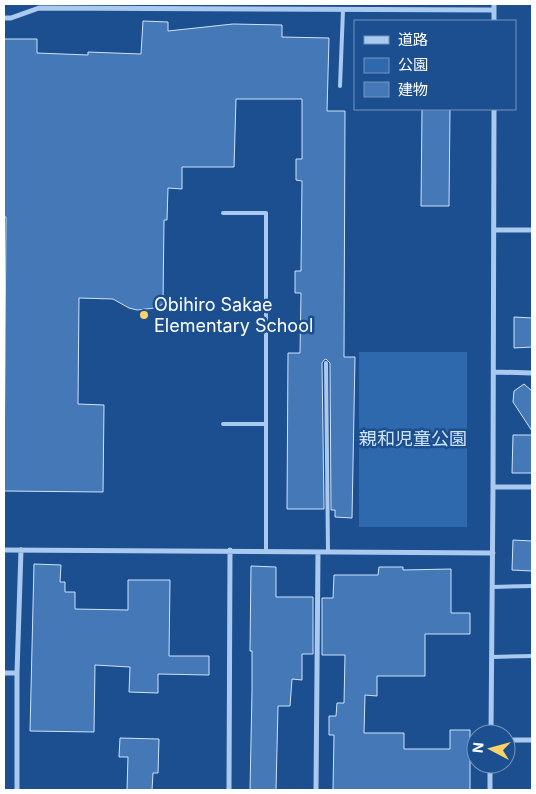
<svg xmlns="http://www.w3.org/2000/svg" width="536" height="794" font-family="Inter,'Noto Sans JP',sans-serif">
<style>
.green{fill:#2e69ad}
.building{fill:#4478b7;stroke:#cfe3fa}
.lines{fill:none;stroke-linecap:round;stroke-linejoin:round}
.lane{stroke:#a9c9ee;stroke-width:4}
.street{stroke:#a9c9ee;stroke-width:5}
.poi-dot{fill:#ffd166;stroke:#1b4f8f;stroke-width:2}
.labels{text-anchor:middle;stroke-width:5;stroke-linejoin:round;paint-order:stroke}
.poi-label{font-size:18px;fill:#fff;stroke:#1b4f8f;text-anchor:start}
.park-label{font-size:18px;fill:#cfe3fa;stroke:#1b4f8f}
</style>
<rect width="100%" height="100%" fill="#1b4f8f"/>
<path class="green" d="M 359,352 L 467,352 L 467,527 L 359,527 Z"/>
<path class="building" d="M 143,21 L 168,22 L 168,31 L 233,24 L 282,25 L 282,37 L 329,38 L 327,111 L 345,111 L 344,357 L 355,357 L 352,518 L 335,517 L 335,510 L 331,510 L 330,363 L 326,359 L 324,360 L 322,363 L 324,509 L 287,509 L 288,353 L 300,353 L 301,293 L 295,293 L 295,271 L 301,271 L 302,181 L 296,180 L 296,159 L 302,159 L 302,99 L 236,99 L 234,167 L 182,167 L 182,189 L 168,188 L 167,220 L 164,220 L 163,304 L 155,308 L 137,310 L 129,308 L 113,299 L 79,298 L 78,404 L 104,405 L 103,492 L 4,491 L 6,217 L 4,217 L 4,39 L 37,39 L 37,53 L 88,55 L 88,52 L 141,54 Z
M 422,109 L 450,109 L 449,206 L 421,206 Z
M 514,317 L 532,318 L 532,347 L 514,348 Z
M 524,384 L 532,391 L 532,431 L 513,402 L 514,391 Z
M 513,435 L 532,435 L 532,473 L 512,473 Z
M 513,540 L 532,541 L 532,571 L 512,570 Z
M 34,564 L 61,565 L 60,582 L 65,582 L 65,592 L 75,592 L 75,609 L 128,610 L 128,580 L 170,580 L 169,656 L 209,656 L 209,675 L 158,674 L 158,693 L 129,692 L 130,667 L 95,665 L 94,732 L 30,731 Z
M 251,566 L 276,567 L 276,597 L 313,597 L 313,654 L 302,654 L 302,680 L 292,679 L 290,706 L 278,706 L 276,790 L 250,790 L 252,691 L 252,651 L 250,651 Z
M 379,567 L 403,567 L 403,570 L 451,569 L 451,613 L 470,613 L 470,634 L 425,634 L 425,676 L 377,676 L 377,696 L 365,695 L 364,733 L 404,733 L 404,749 L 450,749 L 450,730 L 470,730 L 470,790 L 333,790 L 334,735 L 329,735 L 329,716 L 336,716 L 337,703 L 344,703 L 345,655 L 322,655 L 322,598 L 333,598 L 334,575 L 378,575 Z
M 120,738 L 159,739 L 158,773 L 153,773 L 152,790 L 127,790 L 128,757 L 119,757 Z"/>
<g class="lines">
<path class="lane" d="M 340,86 L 343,10
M 223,213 L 266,213 L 266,551
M 223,309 L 266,309
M 326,363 L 328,552
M 223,424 L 266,424
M 492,587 L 532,586
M 492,657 L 532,656"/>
<path class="street" d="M 4,18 L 11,18 L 39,8 L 494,10
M 494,21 L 494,4
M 494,230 L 532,230
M 494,372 L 532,373
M 493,487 L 532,487
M 4,550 L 493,553
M 4,673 L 17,673
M 491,734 L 493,487 L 494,109
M 506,740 L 532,740
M 17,790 L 17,673 L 21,550
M 229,790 L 230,550
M 316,790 L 318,552
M 490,790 L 490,764"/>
</g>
<circle class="poi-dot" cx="144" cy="315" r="5"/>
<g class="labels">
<g class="poi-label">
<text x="154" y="311">Obihiro Sakae<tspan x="154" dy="21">Elementary School</tspan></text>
</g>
<g class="park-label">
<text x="413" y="445">親和児童公園</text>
</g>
</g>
<rect width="536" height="794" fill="none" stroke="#ffffff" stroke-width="10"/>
<rect x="354" y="20" width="162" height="90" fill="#1b4f8f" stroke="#7695bc"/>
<rect x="364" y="36" width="25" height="8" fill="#a9c9ee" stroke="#7695bc"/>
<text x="398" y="45" font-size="15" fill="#ffffff">道路</text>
<rect x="364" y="58" width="25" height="15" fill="#2e69ad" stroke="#7695bc"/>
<text x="398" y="70" font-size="15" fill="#ffffff">公園</text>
<rect x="364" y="82" width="25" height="15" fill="#4478b7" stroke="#7695bc"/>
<text x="398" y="95" font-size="15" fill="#ffffff">建物</text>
<g transform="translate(491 749) rotate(276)"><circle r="24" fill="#1b4f8f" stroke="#7695bc"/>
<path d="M0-4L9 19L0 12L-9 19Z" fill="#ffd166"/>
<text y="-8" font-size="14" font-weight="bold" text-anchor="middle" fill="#ffffff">N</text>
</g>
</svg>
